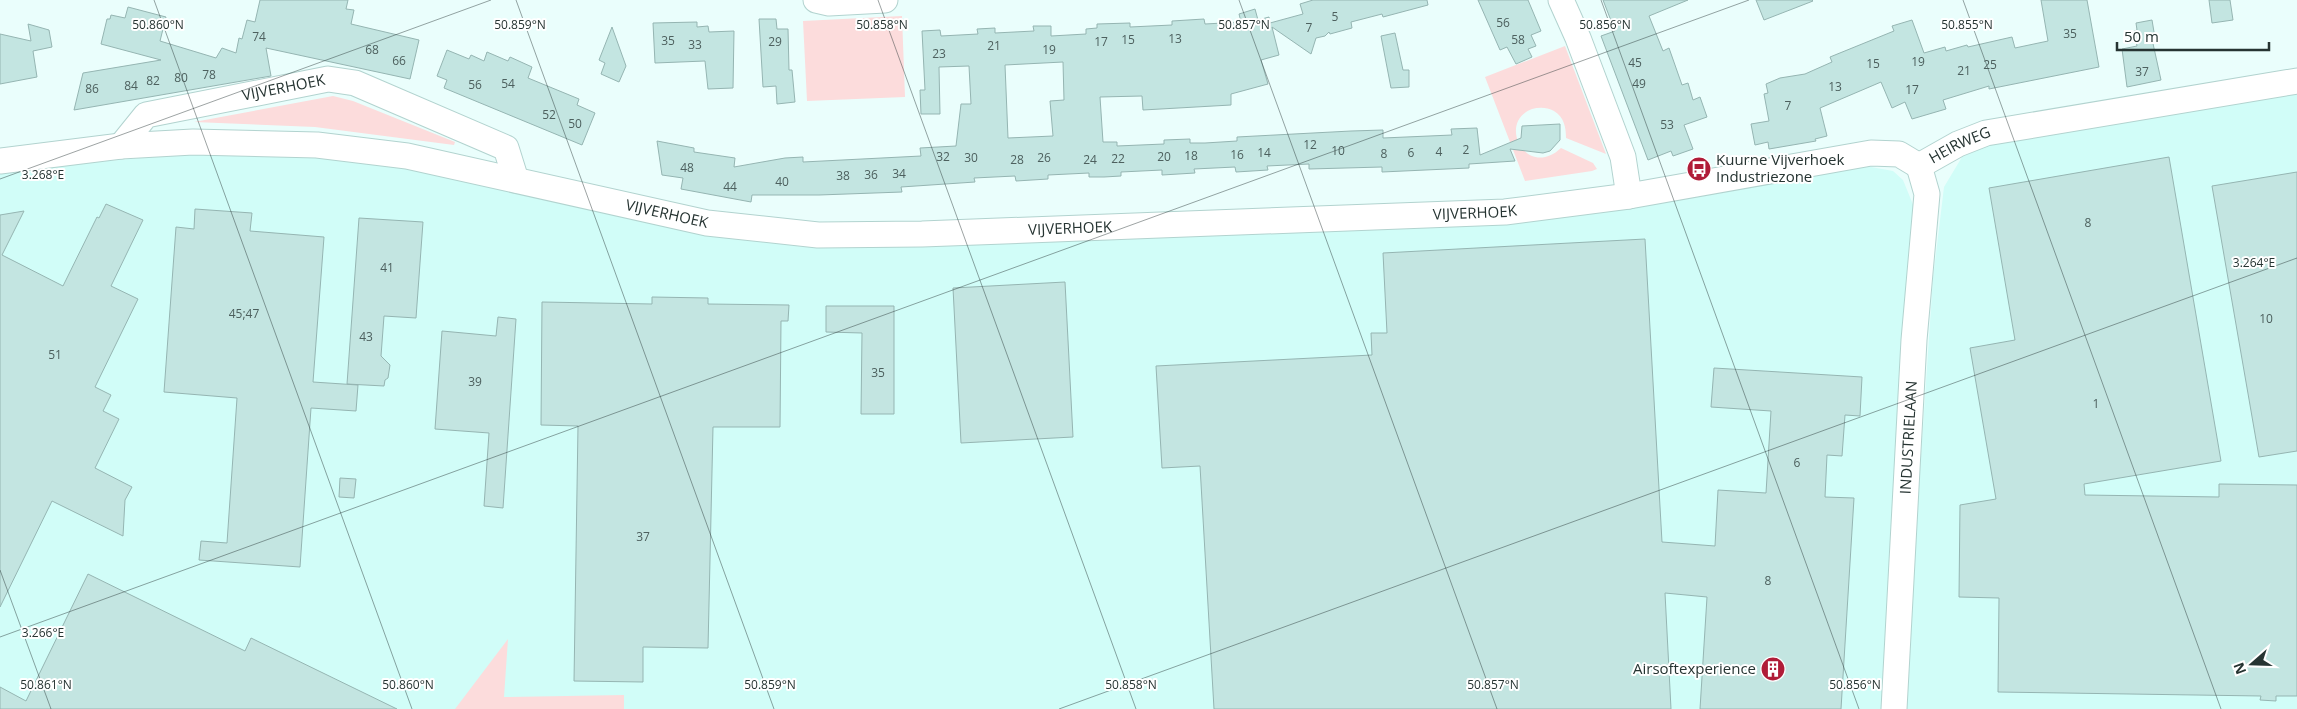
<svg xmlns="http://www.w3.org/2000/svg" width="2297" height="709" font-family="'Open Sans',sans-serif">
<style>
.built{fill:#d1fdf8}
.green{fill:#fcdcdc}
.building{fill:#c3e5e1;stroke:#95b5b2;fill-rule:evenodd}
.lines{fill:none;stroke-linecap:round;stroke-linejoin:round}
.minor-casing{stroke:#b2d3cf;stroke-width:27}
.minor{stroke:#fff;stroke-width:25}
.ticks{fill:none;stroke:#263432;stroke-width:1;stroke-opacity:0.45}
.labels{text-anchor:middle;stroke-width:4;stroke-linejoin:round;paint-order:stroke}
.number-label{font-size:12px;fill:#4d605e}
.street-label{font-size:15px;fill:#263432;stroke:#fff}
.poi-label{font-size:15px;fill:#263432;stroke:#fff;text-anchor:start}
.ticks-label{font-size:12px;text-anchor:middle;fill:#263432;stroke:#fff;stroke-width:4;stroke-linejoin:round;paint-order:stroke}
</style>
<rect width="100%" height="100%" fill="#eafefc"/>
<path class="built" d="M 2297,91 L 2297,709 L 1904,709 L 1933,278 L 1944,187 L 1962,157 L 1996,142 Z
M 183,154 L 295,156 L 407,167 L 723,236 L 804,247 L 997,241 L 1521,218 L 1842,168 L 1871,167 L 1893,171 L 1903,180 L 1914,207 L 1882,709 L 0,709 L 0,171 Z"/>
<path class="green" d="M 902,16 L 905,97 L 807,101 L 803,21 Z
M 1565,46 L 1606,154 L 1566,138 C 1566,127 1564,117 1554,111 C 1547,107 1539,107 1532,109 C 1496,123 1527,180 1561,148 L 1593,163 L 1597,169 L 1592,171 L 1525,181 L 1485,77 Z
M 333,96 L 353,101 L 455,142 L 454,145 L 315,127 L 194,122 Z
M 508,639 L 504,697 L 624,695 L 624,709 L 455,709 Z"/>
<path class="building" d="M 260,0 L 348,0 L 346,9 L 354,10 L 351,24 L 419,40 L 410,79 L 266,48 L 271,76 L 74,110 L 83,73 L 161,60 L 101,44 L 107,19 L 110,19 L 111,15 L 125,18 L 128,7 L 166,17 L 160,41 L 216,58 L 222,48 L 236,53 L 239,38 L 242,39 L 247,20 L 255,22 Z
M 1313,0 L 1427,0 L 1428,5 L 1383,17 L 1382,14 L 1351,22 L 1352,28 L 1330,34 L 1329,32 L 1325,36 L 1316,38 L 1311,54 L 1272,27 L 1279,55 L 1261,60 L 1268,84 L 1231,94 L 1231,105 L 1143,110 L 1142,96 L 1100,97 L 1103,142 L 1117,142 L 1117,146 L 1164,144 L 1164,140 L 1190,139 L 1190,143 L 1205,143 L 1237,141 L 1237,137 L 1351,131 L 1383,130 L 1383,138 L 1452,135 L 1451,129 L 1477,128 L 1480,155 L 1521,138 L 1522,126 L 1560,124 L 1560,140 L 1550,151 L 1543,153 L 1510,149 L 1515,161 L 1469,164 L 1469,168 L 1382,172 L 1382,167 L 1309,169 L 1309,164 L 1267,166 L 1268,170 L 1236,172 L 1235,167 L 1194,169 L 1195,173 L 1162,175 L 1162,170 L 1121,172 L 1121,176 L 1104,177 L 1089,177 L 1089,173 L 1048,175 L 1048,179 L 1016,181 L 1015,176 L 974,178 L 975,182 L 901,187 L 902,192 L 819,195 L 752,195 L 751,202 L 681,189 L 683,178 L 662,175 L 657,141 L 694,148 L 694,152 L 735,158 L 734,167 L 785,158 L 803,157 L 803,162 L 921,156 L 920,148 L 956,146 L 961,104 L 971,104 L 969,66 L 939,67 L 940,114 L 921,114 L 920,90 L 925,90 L 922,31 L 940,30 L 941,36 L 978,34 L 977,29 L 995,28 L 995,33 L 1034,31 L 1033,26 L 1051,26 L 1051,36 L 1086,34 L 1086,29 L 1097,28 L 1097,24 L 1130,23 L 1130,27 L 1172,25 L 1172,21 L 1204,19 L 1205,24 L 1241,22 L 1239,14 L 1255,9 L 1258,20 L 1269,17 L 1270,23 L 1303,14 L 1300,4 ZM 1063,62 L 1064,100 L 1050,101 L 1053,136 L 1008,138 L 1005,65 Z
M 1478,0 L 1528,0 L 1541,31 L 1531,35 L 1536,46 L 1528,49 L 1532,57 L 1516,64 L 1507,47 L 1500,50 Z
M 1603,0 L 1688,0 L 1649,16 L 1663,51 L 1669,48 L 1682,85 L 1688,83 L 1693,100 L 1700,97 L 1707,117 L 1684,125 L 1693,149 L 1673,156 L 1671,151 L 1648,160 L 1601,36 L 1615,31 Z
M 1756,0 L 1812,0 L 1813,1 L 1764,20 Z
M 2041,0 L 2087,0 L 2099,67 L 1989,89 L 1989,86 L 1943,100 L 1946,109 L 1912,119 L 1905,102 L 1892,108 L 1881,82 L 1820,108 L 1827,136 L 1815,139 L 1816,141 L 1769,149 L 1768,142 L 1755,145 L 1751,124 L 1769,121 L 1764,94 L 1768,93 L 1766,84 L 1780,78 L 1805,74 L 1832,62 L 1830,57 L 1894,31 L 1892,26 L 1912,20 L 1924,53 L 1945,47 L 1946,51 L 1967,45 L 1968,47 L 2012,37 L 2015,48 L 2048,41 Z
M 2209,0 L 2230,0 L 2233,20 L 2212,23 Z
M 759,19 L 776,19 L 777,29 L 788,29 L 789,70 L 792,70 L 795,102 L 777,104 L 776,86 L 763,87 Z
M 2152,20 L 2155,38 L 2152,39 L 2161,80 L 2127,87 L 2122,49 L 2137,46 L 2134,31 L 2137,30 L 2136,23 Z
M 697,22 L 697,27 L 708,26 L 709,32 L 734,31 L 733,88 L 708,89 L 705,61 L 655,63 L 653,23 Z
M 28,24 L 49,30 L 52,47 L 33,51 L 37,77 L 0,84 L 0,34 L 31,41 Z
M 612,27 L 626,66 L 619,82 L 601,74 L 605,63 L 599,60 Z
M 1395,33 L 1403,70 L 1409,70 L 1409,87 L 1391,88 L 1381,36 Z
M 447,50 L 469,59 L 471,55 L 484,61 L 487,52 L 508,61 L 510,57 L 532,67 L 528,78 L 579,99 L 577,105 L 595,113 L 582,145 L 444,88 L 447,80 L 437,76 Z
M 2169,157 L 2221,461 L 2084,484 L 2085,495 L 2219,497 L 2219,484 L 2297,485 L 2297,696 L 2276,696 L 2276,701 L 2260,700 L 2261,696 L 1998,692 L 1999,598 L 1959,597 L 1960,505 L 1996,499 L 1970,348 L 2015,340 L 1989,188 Z
M 2297,172 L 2297,451 L 2259,457 L 2212,186 Z
M 106,204 L 143,220 L 111,286 L 138,299 L 95,387 L 111,395 L 103,411 L 119,419 L 95,468 L 132,487 L 125,500 L 123,536 L 52,501 L 0,607 L 0,215 L 24,211 L 2,255 L 63,286 L 97,217 L 99,218 Z
M 195,209 L 252,213 L 250,231 L 324,237 L 313,382 L 358,385 L 356,411 L 311,408 L 300,567 L 199,560 L 201,541 L 227,543 L 237,398 L 164,392 L 176,227 L 194,229 Z
M 359,218 L 423,222 L 416,318 L 384,316 L 381,356 L 390,365 L 388,378 L 385,380 L 384,386 L 347,384 Z
M 1645,239 L 1662,542 L 1715,546 L 1718,490 L 1766,493 L 1771,411 L 1711,407 L 1714,368 L 1862,377 L 1860,416 L 1845,415 L 1842,456 L 1827,455 L 1825,497 L 1854,498 L 1841,709 L 1700,709 L 1707,597 L 1665,593 L 1671,709 L 1214,709 L 1200,466 L 1162,468 L 1156,366 L 1372,355 L 1371,333 L 1387,333 L 1383,253 Z
M 1065,282 L 1073,437 L 961,443 L 953,288 Z
M 652,297 L 708,298 L 708,304 L 789,305 L 788,321 L 781,321 L 780,427 L 713,427 L 708,648 L 643,647 L 643,682 L 574,681 L 578,426 L 541,425 L 542,302 L 652,304 Z
M 826,306 L 894,306 L 894,414 L 861,414 L 862,333 L 826,332 Z
M 498,317 L 516,319 L 503,508 L 484,506 L 489,433 L 435,429 L 442,331 L 496,336 Z
M 340,478 L 356,479 L 354,498 L 339,497 Z
M 88,574 L 245,651 L 251,638 L 397,709 L 0,709 L 0,687 L 26,701 Z"/>
<g class="lines">
<defs>
<g id="minor">
<path d="M 816,0 L 829,3 L 885,0"/>
<path d="M 1561,0 L 1578,38 L 1623,157 L 1629,196"/>
<path id="s1" d="M 121,146 L 146,115 L 328,79 L 355,83 L 506,148 L 516,180"/>
<path id="s2" d="M 0,161 L 121,146 L 193,142 L 317,145 L 407,156 L 707,223 L 818,235 L 922,234 L 1505,212 L 1629,196 L 1871,153 L 1899,154 L 1919,166"/>
<path id="s3" d="M 1919,166 L 1958,144 L 1986,133 L 2297,81"/>
<path id="s4" d="M 1894,709 L 1914,340 L 1927,194 L 1919,166"/>
</g>
</defs>
<use href="#minor" class="minor-casing"/>
<use href="#minor" class="minor"/>
</g>
<path class="ticks" d="M 154,0 L 412,709M 516,0 L 774,709M 878,0 L 1136,709M 1239,0 L 1497,709M 1601,0 L 1859,709M 1963,0 L 2221,709M 0,179 L 491,0M 0,570 L 51,709M 0,637 L 1749,0M 1059,709 L 2297,258"/>
<defs>
<symbol id="bus-disc" viewBox="-11 -11 22 22"><circle r="9.5" fill="#b01c38" stroke="#fff"/><path d="M-5-6H5V4H4V6H2V4H-2V6H-4V4H-5ZM-3.5-4V0h7V-4ZM-3.5 1.2v1.5H-2V1.2ZM2 1.2v1.5H3.5V1.2Z" fill="#fff"/></symbol>
<symbol id="building-disc" viewBox="-11 -11 22 22"><circle r="9.5" fill="#b01c38" stroke="#fff"/><path d="M-4-6H4V6H1V3H-1V6H-4ZM-2.5-4.3h1.7v1.8h-1.7ZM.8-4.3h1.7v1.8H.8ZM-2.5-1h1.7V.8h-1.7ZM.8-1h1.7V.8H.8Z" fill="#fff"/></symbol>
</defs>
<g fill-rule="evenodd">
<use href="#bus-disc" x="1685" y="155" width="28" height="28"/>
<use href="#building-disc" x="1759" y="655" width="28" height="28"/>
</g>
<g class="labels">
<g class="number-label">
<text x="1335" y="21">5</text>
<text x="1503" y="27">56</text>
<text x="1309" y="32">7</text>
<text x="2070" y="38">35</text>
<text x="259" y="41">74</text>
<text x="1175" y="43">13</text>
<text x="1128" y="44">15</text>
<text x="1518" y="44">58</text>
<text x="668" y="45">35</text>
<text x="775" y="46">29</text>
<text x="1101" y="46">17</text>
<text x="695" y="49">33</text>
<text x="994" y="50">21</text>
<text x="372" y="54">68</text>
<text x="1049" y="54">19</text>
<text x="939" y="58">23</text>
<text x="399" y="65">66</text>
<text x="1918" y="66">19</text>
<text x="1635" y="67">45</text>
<text x="1873" y="68">15</text>
<text x="1990" y="69">25</text>
<text x="1964" y="75">21</text>
<text x="2142" y="76">37</text>
<text x="209" y="79">78</text>
<text x="181" y="82">80</text>
<text x="153" y="85">82</text>
<text x="508" y="88">54</text>
<text x="1639" y="88">49</text>
<text x="475" y="89">56</text>
<text x="131" y="90">84</text>
<text x="1835" y="91">13</text>
<text x="92" y="93">86</text>
<text x="1912" y="94">17</text>
<text x="1788" y="110">7</text>
<text x="549" y="119">52</text>
<text x="575" y="128">50</text>
<text x="1667" y="129">53</text>
<text x="1310" y="149">12</text>
<text x="1466" y="154">2</text>
<text x="1338" y="155">10</text>
<text x="1439" y="156">4</text>
<text x="1264" y="157">14</text>
<text x="1411" y="157">6</text>
<text x="1384" y="158">8</text>
<text x="1237" y="159">16</text>
<text x="1191" y="160">18</text>
<text x="943" y="161">32</text>
<text x="1164" y="161">20</text>
<text x="971" y="162">30</text>
<text x="1044" y="162">26</text>
<text x="1118" y="163">22</text>
<text x="1017" y="164">28</text>
<text x="1090" y="164">24</text>
<text x="687" y="172">48</text>
<text x="899" y="178">34</text>
<text x="871" y="179">36</text>
<text x="843" y="180">38</text>
<text x="782" y="186">40</text>
<text x="730" y="191">44</text>
<text x="2088" y="227">8</text>
<text x="387" y="272">41</text>
<text x="244" y="318">45;47</text>
<text x="2266" y="323">10</text>
<text x="366" y="341">43</text>
<text x="55" y="359">51</text>
<text x="878" y="377">35</text>
<text x="475" y="386">39</text>
<text x="2096" y="408">1</text>
<text x="1797" y="467">6</text>
<text x="643" y="541">37</text>
<text x="1768" y="585">8</text>
</g>
<g class="street-label">
<text dy="5" stroke="none"><textPath href="#s1" startOffset="180">VIJVERHOEK</textPath></text>
<text dy="5" stroke="none"><textPath href="#s3" startOffset="46">HEIRWEG</textPath></text>
<text dy="5" stroke="none"><textPath href="#s2" startOffset="1485">VIJVERHOEK</textPath></text>
<text dy="5" stroke="none"><textPath href="#s2" startOffset="675">VIJVERHOEK</textPath></text>
<text dy="5" stroke="none"><textPath href="#s2" startOffset="1080">VIJVERHOEK</textPath></text>
<text dy="5" stroke="none"><textPath href="#s4" startOffset="272">INDUSTRIELAAN</textPath></text>
</g>
<g class="poi-label">
<text x="1716" y="165">Kuurne Vijverhoek<tspan x="1716" dy="17">Industriezone</tspan></text>
<text x="1756" y="674" text-anchor="end">Airsoftexperience</text>
</g>
</g>
<g class="ticks-label">
<text x="158" y="29">50.860°N</text>
<text x="520" y="29">50.859°N</text>
<text x="882" y="29">50.858°N</text>
<text x="1244" y="29">50.857°N</text>
<text x="1605" y="29">50.856°N</text>
<text x="1967" y="29">50.855°N</text>
<text x="43" y="179">3.268°E</text>
<text x="2254" y="267">3.264°E</text>
<text x="43" y="637">3.266°E</text>
<text x="46" y="689">50.861°N</text>
<text x="408" y="689">50.860°N</text>
<text x="770" y="689">50.859°N</text>
<text x="1131" y="689">50.858°N</text>
<text x="1493" y="689">50.857°N</text>
<text x="1855" y="689">50.856°N</text>
</g>
<g transform="translate(2252 664) rotate(250)" stroke="#ffffff" stroke-width="4" paint-order="stroke">
<path d="M0-4L9 19L0 12L-9 19Z" fill="#263432"/>
<text y="-8" font-size="14" font-weight="bold" text-anchor="middle" fill="#263432">N</text>
</g>
<path d="M2117 42v8h152v-8" fill="none" stroke="#263432" stroke-width="2.5"/>
<text x="2124" y="42" font-size="15" fill="#263432" stroke="#ffffff" stroke-width="4" paint-order="stroke">50 m</text>
</svg>
